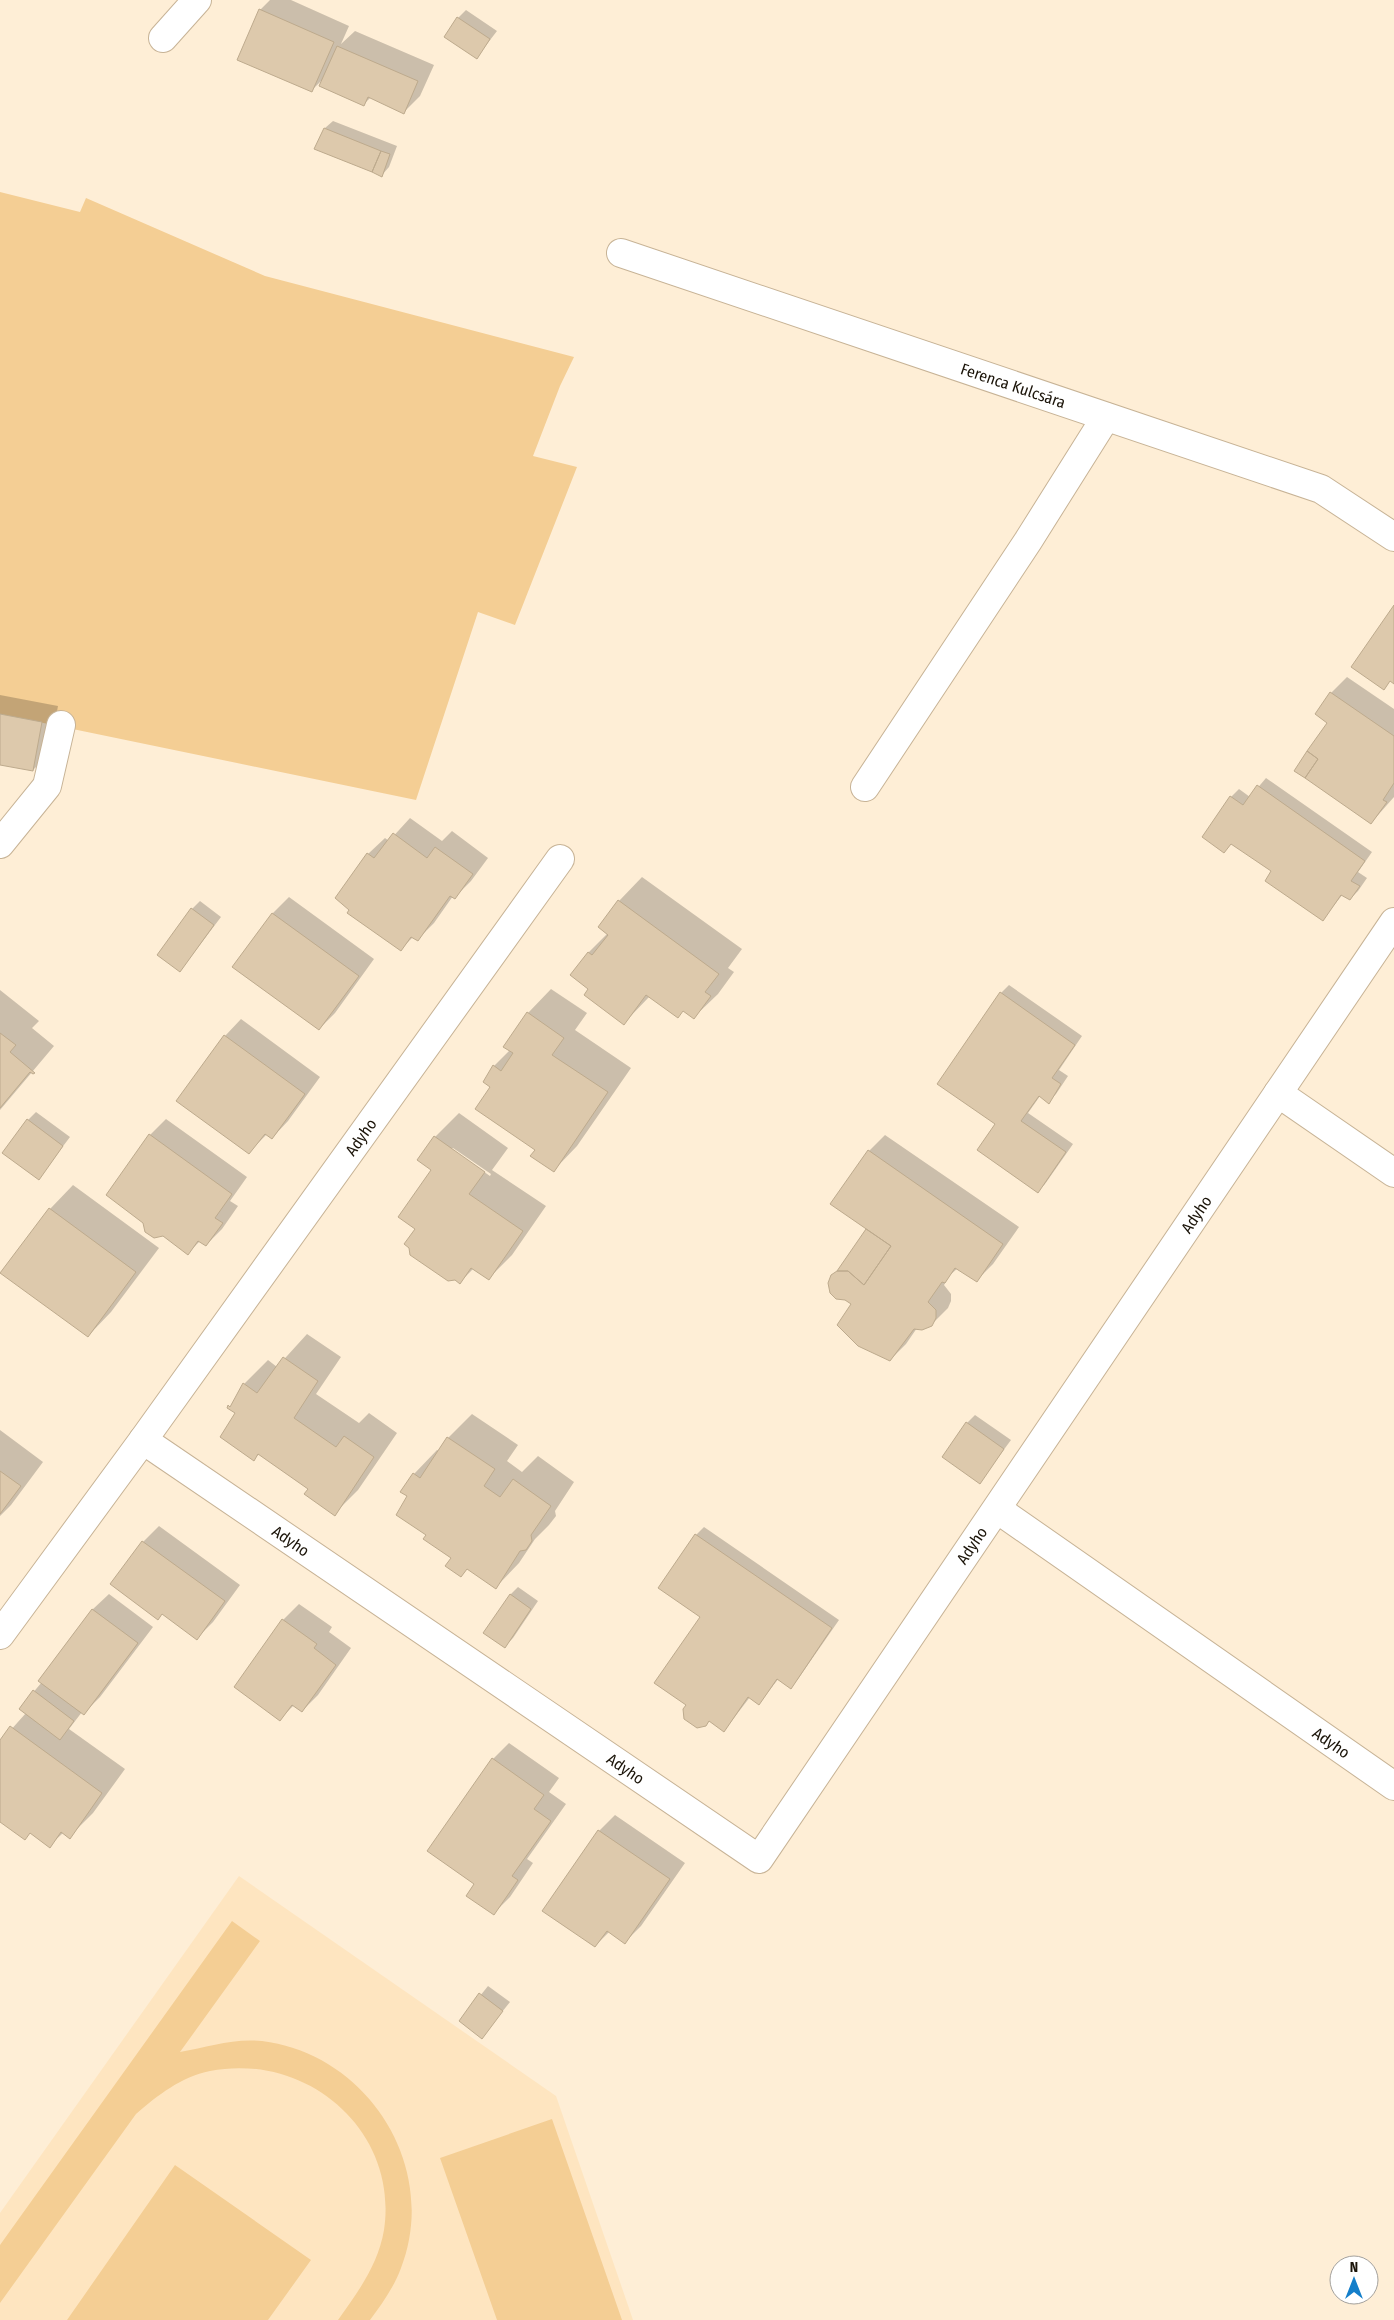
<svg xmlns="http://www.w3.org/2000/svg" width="1394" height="2320" font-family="'Fira Sans Condensed',sans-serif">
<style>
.built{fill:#fee5c0}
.green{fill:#f4ce94}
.shadow{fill:#0003;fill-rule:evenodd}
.building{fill:#ddc9ac;stroke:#bdaa8d}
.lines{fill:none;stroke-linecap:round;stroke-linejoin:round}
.minor-casing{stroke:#c7b396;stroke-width:30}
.minor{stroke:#fff;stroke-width:28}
.labels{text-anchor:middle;stroke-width:4;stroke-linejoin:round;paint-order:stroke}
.street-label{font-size:16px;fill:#1b1409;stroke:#fff}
</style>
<rect width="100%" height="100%" fill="#feeed6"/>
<path class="built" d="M 239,1876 L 556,2096 L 633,2320 L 0,2320 L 0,2213 Z"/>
<path class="green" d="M 0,192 L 80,212 L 86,198 L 265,276 L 574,357 L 560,386 L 533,456 L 577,467 L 515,625 L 478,612 L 416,800 L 0,714 Z
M 232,1921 L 260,1941 L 180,2052 C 208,2047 233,2038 262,2041 C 368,2054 440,2167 401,2268 C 394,2287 382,2304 370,2320 L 338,2320 C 358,2292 378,2265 384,2230 C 399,2130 306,2052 210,2071 C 181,2077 158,2095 136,2114 L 0,2303 L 0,2245 Z
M 552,2119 L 622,2320 L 497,2320 L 440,2158 Z
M 175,2165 L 311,2260 L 268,2320 L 67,2320 Z"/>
<path class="shadow" d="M 270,0 L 291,0 L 349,26 L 341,44 L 355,31 L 434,65 L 420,96 L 404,112 L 371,97 L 364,104 L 324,78 L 311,91 L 260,10 Z
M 466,10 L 497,31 L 477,57 L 458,18 Z
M 333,121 L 397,146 L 389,167 L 382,175 L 325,128 Z
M 1347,677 L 1394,709 L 1394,797 L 1371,823 L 1329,723 L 1331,693 Z
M 0,695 L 58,706 L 49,754 L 33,770 L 0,764 Z
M 1266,778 L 1372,852 L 1358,872 L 1367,878 L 1358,891 L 1350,899 L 1343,894 L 1323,919 L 1273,871 L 1232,843 L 1224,851 L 1231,797 L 1239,789 L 1250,797 Z
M 410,818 L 442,841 L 452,831 L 488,858 L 471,881 L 455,897 L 453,896 L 434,923 L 418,939 L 413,937 L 401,949 L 336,898 L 368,854 L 385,838 L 389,841 Z
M 642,877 L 742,949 L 728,968 L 734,972 L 718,994 L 694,1017 L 684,1010 L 650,996 L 624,1023 L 590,988 L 572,975 L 589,952 L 608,933 L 619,901 Z
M 289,897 L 374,959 L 335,1013 L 319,1029 L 234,966 L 273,913 Z
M 200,901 L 221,917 L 180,971 L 192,909 Z
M 1009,985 L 1082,1036 L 1059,1070 L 1068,1076 L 1056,1094 L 1048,1102 L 1040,1096 L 1028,1113 L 1073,1144 L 1045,1184 L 1038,1191 L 996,1124 L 939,1083 L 1001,993 Z
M 551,989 L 587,1013 L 575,1030 L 631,1068 L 577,1146 L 554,1170 L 492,1086 L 494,1066 L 510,1050 L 528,1013 Z
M 0,990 L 39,1021 L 32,1028 L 54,1046 L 0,1110 Z
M 241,1019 L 320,1077 L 288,1121 L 272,1138 L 267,1134 L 249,1152 L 178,1100 L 225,1036 Z
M 36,1112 L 70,1137 L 39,1178 L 28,1120 Z
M 459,1113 L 508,1148 L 492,1170 L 546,1206 L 512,1255 L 488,1279 L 474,1268 L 460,1282 L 416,1228 L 433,1170 L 435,1137 ZM 453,1148 L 491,1174 L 490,1176 L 451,1149 Z
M 166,1119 L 247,1177 L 230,1201 L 238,1206 L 222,1229 L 206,1245 L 200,1241 L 188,1253 L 163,1235 L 150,1135 Z
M 885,1135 L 1019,1227 L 993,1264 L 977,1280 L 958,1268 L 950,1275 L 944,1285 L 951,1294 L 951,1301 L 948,1308 L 931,1325 L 917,1328 L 906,1344 L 890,1360 L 853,1304 L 841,1267 L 868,1228 L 869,1151 Z
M 73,1185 L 159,1248 L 111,1312 L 88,1336 L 50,1209 Z
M 307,1334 L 341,1357 L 316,1394 L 359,1423 L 369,1413 L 397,1433 L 358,1490 L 334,1514 L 310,1489 L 259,1454 L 254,1459 L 237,1413 L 244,1384 L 268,1360 L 277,1367 Z
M 472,1414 L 518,1445 L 507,1461 L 522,1472 L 538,1456 L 574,1482 L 555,1511 L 556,1516 L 549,1525 L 535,1539 L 519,1563 L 496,1587 L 468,1568 L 461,1575 L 453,1558 L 427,1534 L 408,1496 L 414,1474 L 437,1450 L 439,1451 L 448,1438 Z
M 975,1415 L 1011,1440 L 980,1482 L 967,1423 Z
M 0,1430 L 43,1462 L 11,1505 L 0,1516 Z
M 159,1526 L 240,1585 L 213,1622 L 197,1638 L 163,1613 L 143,1542 Z
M 704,1527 L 839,1620 L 798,1679 L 791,1687 L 779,1678 L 759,1704 L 750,1697 L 724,1731 L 710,1720 L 706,1725 L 688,1705 L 701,1617 L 696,1535 Z
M 518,1587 L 538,1601 L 513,1638 L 505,1646 L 510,1595 Z
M 109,1594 L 153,1627 L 100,1697 L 84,1713 L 82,1712 L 69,1729 L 125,1769 L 93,1813 L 69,1837 L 63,1833 L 49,1846 L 31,1832 L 25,1838 L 0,1820 L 0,1742 L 26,1713 L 20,1708 L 42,1682 L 92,1610 Z
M 299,1604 L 332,1627 L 329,1632 L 351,1648 L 318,1695 L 302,1711 L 294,1705 L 280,1719 L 283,1620 Z
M 509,1743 L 559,1778 L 549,1792 L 566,1804 L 527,1859 L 533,1863 L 510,1897 L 494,1913 L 476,1884 L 493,1759 Z
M 615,1815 L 685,1863 L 641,1926 L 625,1942 L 610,1931 L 595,1946 L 599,1831 Z
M 488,1986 L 510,2002 L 482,2037 L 460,2021 Z"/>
<path class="building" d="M 259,9 L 334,42 L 312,92 L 237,60 Z
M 457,17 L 490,39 L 477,59 L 444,37 Z
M 337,46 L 418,81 L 404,114 L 368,97 L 364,106 L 319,86 Z
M 324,128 L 381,151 L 372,172 L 314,149 Z
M 381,151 L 390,154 L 382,177 L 372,172 Z
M 1394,605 L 1394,684 L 1390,681 L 1384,690 L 1351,667 Z
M 1330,692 L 1394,736 L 1394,783 L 1383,800 L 1387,802 L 1371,824 L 1305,778 L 1318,759 L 1307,751 L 1327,723 L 1315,714 Z
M 0,714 L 42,722 L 33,771 L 0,765 Z
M 1307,751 L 1318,759 L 1305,778 L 1294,771 Z
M 1257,785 L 1365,861 L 1351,881 L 1360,886 L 1350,900 L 1341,895 L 1323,921 L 1265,881 L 1271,871 L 1231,844 L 1224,853 L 1202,837 L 1230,796 L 1243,805 Z
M 393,833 L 427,858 L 435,847 L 473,874 L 455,899 L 450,896 L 418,941 L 411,937 L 401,951 L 347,913 L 349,910 L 335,898 L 367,853 L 374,858 Z
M 618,900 L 719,974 L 705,992 L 711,996 L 694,1019 L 683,1011 L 678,1018 L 646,995 L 624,1025 L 584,995 L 588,989 L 570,975 L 588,952 L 592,955 L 608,935 L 598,927 Z
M 191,908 L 214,925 L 180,972 L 157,955 Z
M 272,913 L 359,976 L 319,1030 L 232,967 Z
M 1000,992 L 1075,1045 L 1052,1078 L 1061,1084 L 1049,1104 L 1039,1096 L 1021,1121 L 1066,1152 L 1038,1193 L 977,1150 L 995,1124 L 937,1084 Z
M 527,1012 L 564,1038 L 552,1055 L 608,1092 L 554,1172 L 530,1156 L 535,1150 L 475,1109 L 490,1087 L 483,1082 L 493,1065 L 501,1071 L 513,1053 L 503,1047 Z
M 0,1033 L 16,1045 L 10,1052 L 35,1073 L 33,1074 L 30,1072 L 0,1108 Z
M 224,1035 L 305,1094 L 272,1139 L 265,1134 L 249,1154 L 176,1101 Z
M 27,1119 L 63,1146 L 39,1180 L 2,1153 Z
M 149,1134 L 232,1194 L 215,1218 L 223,1223 L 206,1246 L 198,1241 L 188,1255 L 163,1236 L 154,1238 L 145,1232 L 143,1223 L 106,1195 Z
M 434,1136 L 485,1172 L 469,1194 L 523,1231 L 489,1280 L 471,1268 L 460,1284 L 455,1280 L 448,1281 L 410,1255 L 409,1248 L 404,1244 L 415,1229 L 398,1217 L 431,1170 L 417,1160 Z
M 868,1150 L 1003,1244 L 977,1282 L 955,1268 L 945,1283 L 942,1282 L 928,1302 L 936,1310 L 936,1318 L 932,1326 L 922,1330 L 914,1329 L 890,1361 L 858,1346 L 837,1325 L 851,1304 L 845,1300 L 836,1299 L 830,1293 L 828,1283 L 831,1275 L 837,1271 L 848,1271 L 864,1285 L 891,1246 L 830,1204 Z
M 49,1208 L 136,1272 L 88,1337 L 0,1273 Z
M 866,1229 L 891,1246 L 864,1285 L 848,1271 L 837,1271 Z
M 283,1357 L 318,1381 L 294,1418 L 336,1447 L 344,1436 L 374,1457 L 335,1516 L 304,1494 L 308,1489 L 258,1454 L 254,1461 L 220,1437 L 235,1413 L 227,1408 L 228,1405 L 230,1407 L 243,1383 L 257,1393 Z
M 966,1422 L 1004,1449 L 980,1484 L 942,1457 Z
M 447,1437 L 495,1469 L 484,1486 L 500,1497 L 513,1479 L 551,1506 L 531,1535 L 532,1541 L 526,1550 L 520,1551 L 496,1589 L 467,1569 L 461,1577 L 445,1566 L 451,1558 L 423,1539 L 426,1535 L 396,1515 L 407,1496 L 400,1492 L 413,1473 L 420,1478 Z
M 0,1471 L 21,1486 L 0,1514 Z
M 695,1534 L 832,1628 L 791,1689 L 777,1679 L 759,1705 L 748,1697 L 724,1732 L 709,1721 L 706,1726 L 697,1728 L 684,1719 L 683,1709 L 686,1705 L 654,1683 L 700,1617 L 658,1588 Z
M 142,1541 L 225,1601 L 197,1640 L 162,1614 L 158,1620 L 110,1584 Z
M 510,1594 L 531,1609 L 505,1648 L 483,1633 Z
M 92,1609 L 138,1643 L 84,1715 L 38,1681 Z
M 282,1619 L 317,1644 L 314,1648 L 336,1665 L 302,1712 L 292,1705 L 280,1721 L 234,1687 Z
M 33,1690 L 74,1721 L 60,1740 L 19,1709 Z
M 10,1726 L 102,1793 L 70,1839 L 61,1832 L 50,1848 L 30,1833 L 25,1840 L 0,1822 L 0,1740 Z
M 492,1758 L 544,1795 L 534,1809 L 551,1821 L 512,1876 L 518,1880 L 494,1915 L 466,1896 L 474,1884 L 427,1851 Z
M 598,1830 L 670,1879 L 625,1944 L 607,1931 L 595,1947 L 542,1911 Z
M 479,1993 L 503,2011 L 482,2039 L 459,2021 Z"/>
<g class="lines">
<defs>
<g id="minor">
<path d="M 163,38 L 197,0"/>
<path id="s1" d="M 621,253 L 1321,489 L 1394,537"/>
<path d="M 865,787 L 1028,541 L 1106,417"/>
<path d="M 0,844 L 47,786 L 61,725"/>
<path d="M 1278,1093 L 1394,1173"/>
<path id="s2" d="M 143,1440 L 759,1859 L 1394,922"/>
<path id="s3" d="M 997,1509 L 1394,1786"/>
<path id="s4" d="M 0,1635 L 143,1440 L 560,859"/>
</g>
</defs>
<use href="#minor" class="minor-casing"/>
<use href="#minor" class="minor"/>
</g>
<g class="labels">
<g class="street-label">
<text dy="6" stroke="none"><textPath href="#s1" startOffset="414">Ferenca Kulcsára</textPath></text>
<text dy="6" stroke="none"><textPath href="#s4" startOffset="615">Adyho</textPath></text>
<text dy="6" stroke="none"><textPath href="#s2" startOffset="1524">Adyho</textPath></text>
<text dy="6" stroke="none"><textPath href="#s2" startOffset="179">Adyho</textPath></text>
<text dy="6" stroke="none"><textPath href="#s2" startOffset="1124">Adyho</textPath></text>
<text dy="6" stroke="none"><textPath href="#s3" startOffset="408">Adyho</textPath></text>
<text dy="6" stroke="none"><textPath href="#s2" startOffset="584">Adyho</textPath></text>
</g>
</g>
<g transform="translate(1354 2280)"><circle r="24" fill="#ffffff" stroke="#a4a19d"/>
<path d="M0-4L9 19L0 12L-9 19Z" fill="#147fca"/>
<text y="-8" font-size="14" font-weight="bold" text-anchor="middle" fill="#1b1409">N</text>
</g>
</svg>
